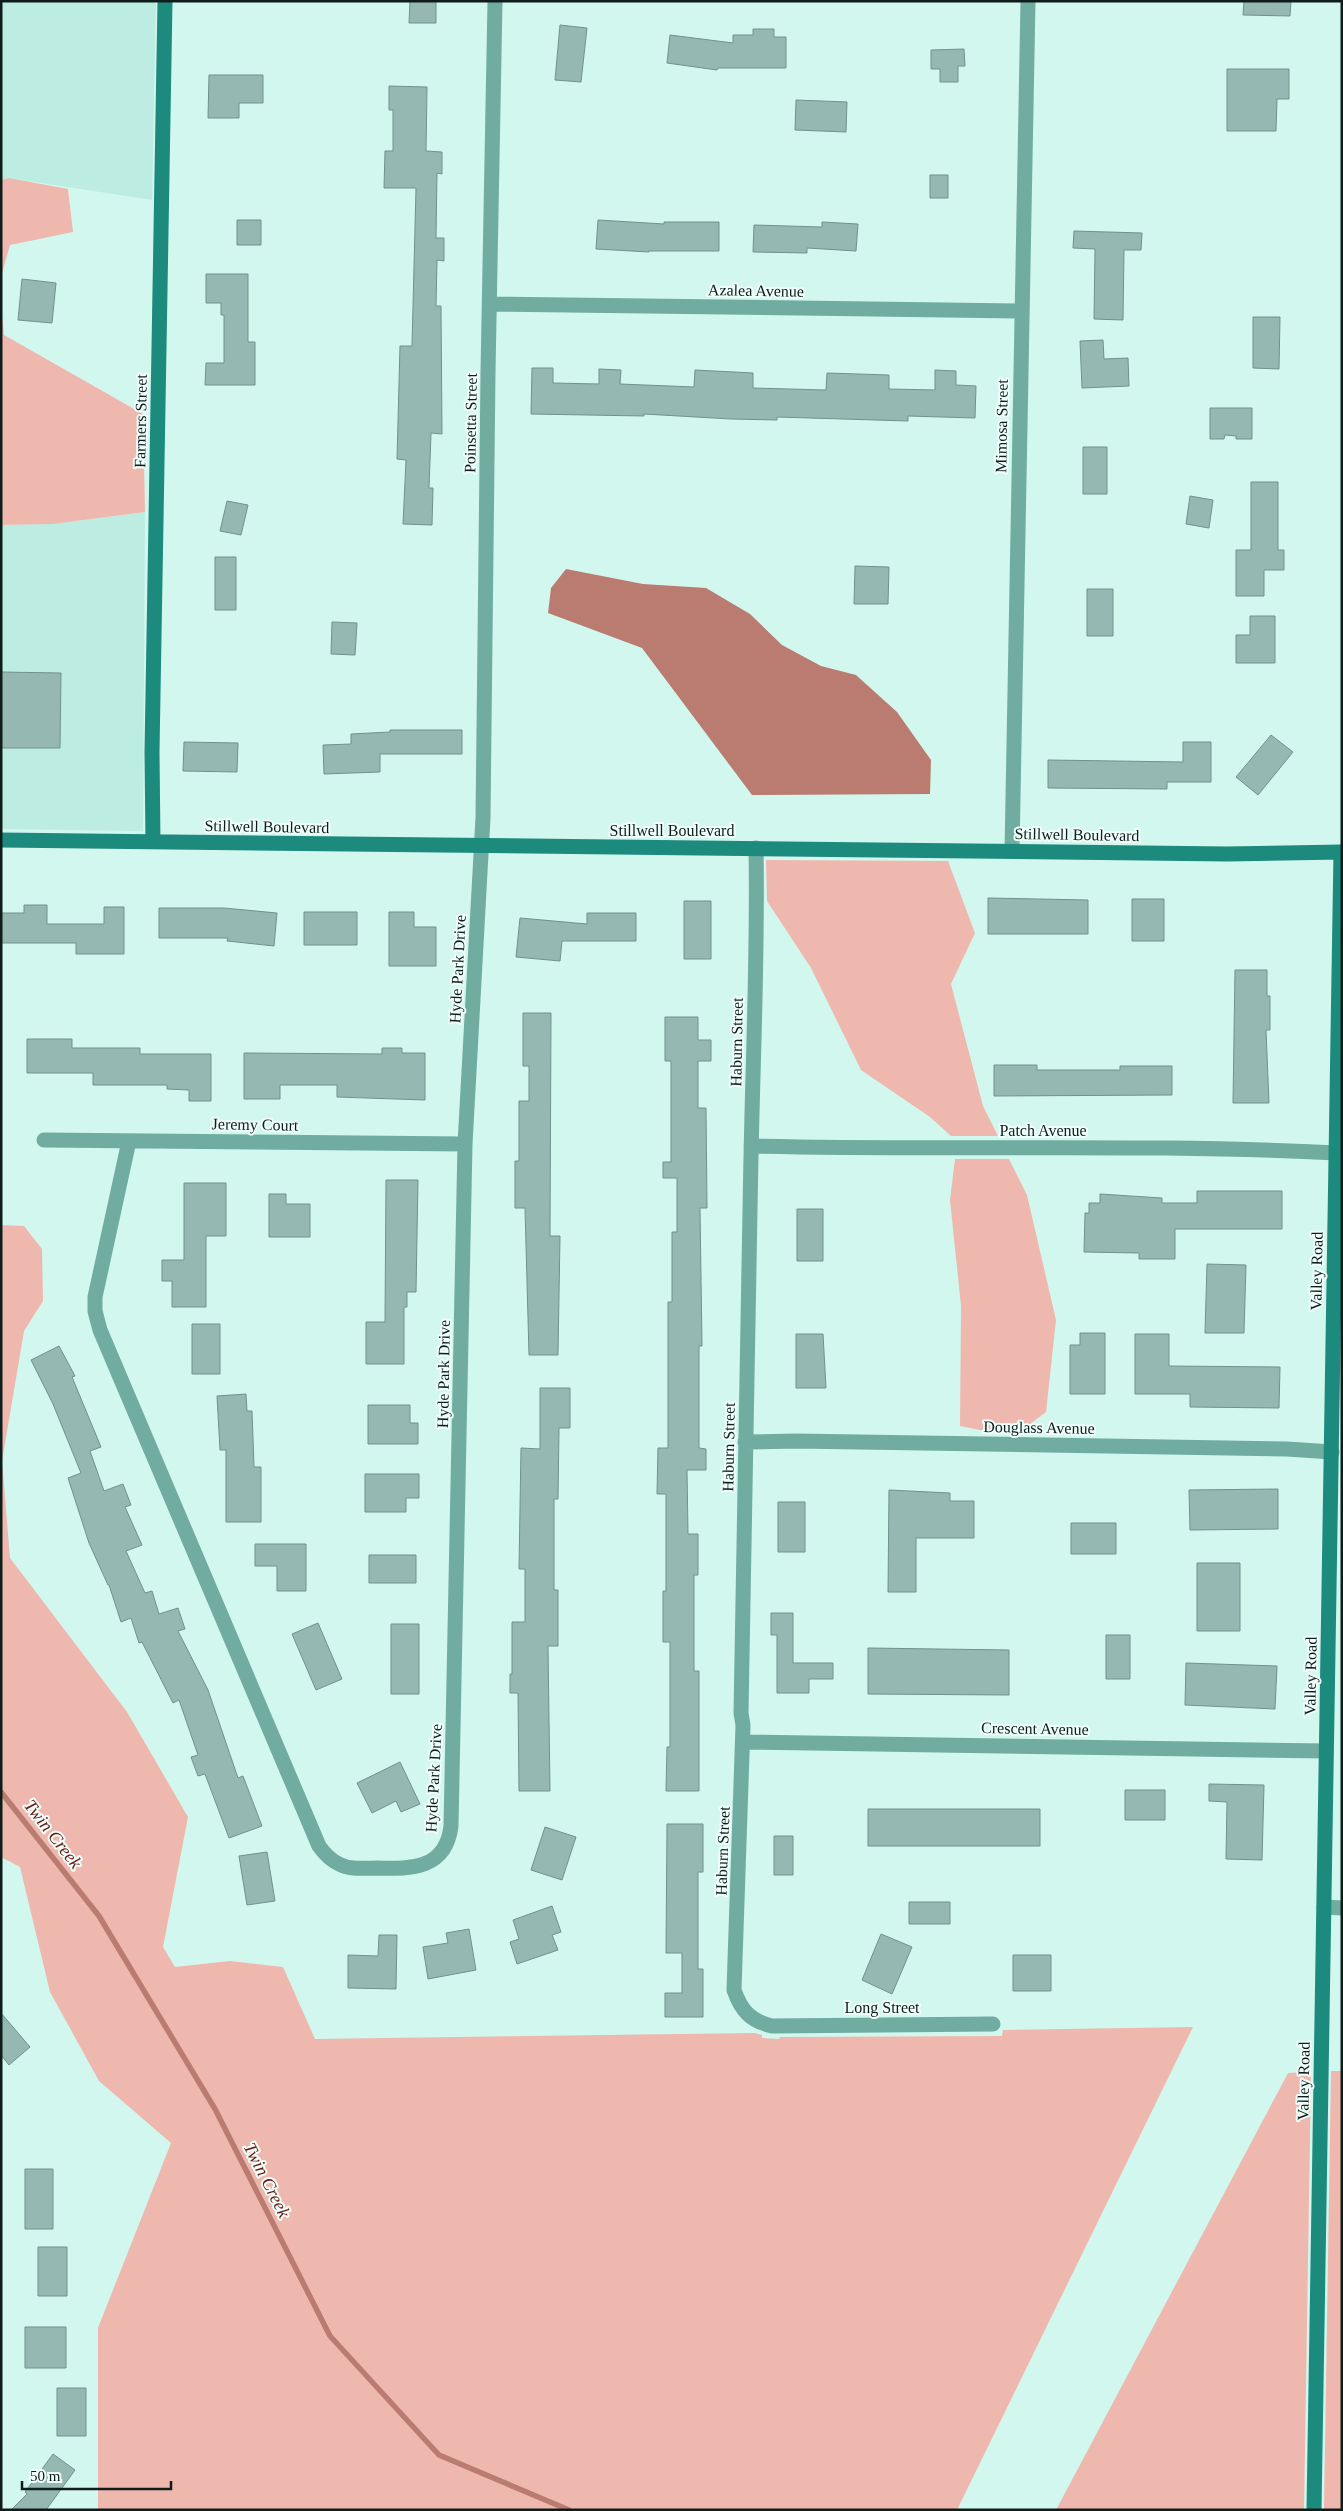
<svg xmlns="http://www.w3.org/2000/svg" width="1343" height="2511" font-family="'Times New Roman',serif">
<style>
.built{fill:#bdece3}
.green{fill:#efb8ae}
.water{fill:#ba7c71}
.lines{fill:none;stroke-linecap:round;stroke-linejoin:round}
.stream{stroke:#ba7c71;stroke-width:5.5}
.building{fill:#95b9b2;stroke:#70928c}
.street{stroke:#71aca1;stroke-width:15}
.secondary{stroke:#1c8a7d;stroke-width:15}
.labels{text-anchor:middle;stroke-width:4;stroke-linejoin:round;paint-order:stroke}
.street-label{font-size:16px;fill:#0f1d1a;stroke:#f0fefb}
.water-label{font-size:18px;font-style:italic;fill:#661a10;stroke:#f0fefb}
</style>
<rect width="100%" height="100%" fill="#d2f7ef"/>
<path class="built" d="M 1,1 L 156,1 L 152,200 L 9,178 L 1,180 Z
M 145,512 L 143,831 L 1,829 L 1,525 L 53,524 Z"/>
<path class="green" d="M 9,178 L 68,189 L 73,232 L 10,245 L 1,277 L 1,180 Z
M 1,305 L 4,335 L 143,414 L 145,512 L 53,524 L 1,525 Z
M 766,860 L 948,861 L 975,933 L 951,984 L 983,1106 L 998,1136 L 951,1136 L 930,1117 L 861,1070 L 811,968 L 767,901 Z
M 955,1159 L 1009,1159 L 1027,1195 L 1056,1320 L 1046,1412 L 1018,1433 L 990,1432 L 960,1426 L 961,1306 L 950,1200 Z
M 1,1225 L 24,1226 L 42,1249 L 43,1301 L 24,1331 L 2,1461 L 10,1558 L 127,1712 L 188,1817 L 163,1947 L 175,1967 L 230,1961 L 283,1967 L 315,2039 L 755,2033 L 762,2035 L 762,2038 L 779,2039 L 780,2037 L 1002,2036 L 1003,2030 L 1193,2027 L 957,2510 L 98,2510 L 98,2328 L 171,2143 L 99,2081 L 50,1992 L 20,1867 L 1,1857 Z
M 1331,2071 L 1342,2071 L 1342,2510 L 1324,2510 Z
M 1311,2072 L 1304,2510 L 1056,2510 L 1288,2073 Z"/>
<path class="water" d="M 566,569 L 643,584 L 706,588 L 750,614 L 782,645 L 821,666 L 856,675 L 897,712 L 931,760 L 930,794 L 752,795 L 642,648 L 548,613 L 551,588 Z"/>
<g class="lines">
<path class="stream" d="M 1,1792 L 99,1916 L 215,2109 L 330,2336 L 439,2455 L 569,2510"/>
</g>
<path class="building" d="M 410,1 L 436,1 L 436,23 L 409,23 Z
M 1244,1 L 1291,1 L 1290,16 L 1243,15 Z
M 560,25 L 587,28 L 581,82 L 555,80 Z
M 753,29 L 774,29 L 774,37 L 786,37 L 786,68 L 718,68 L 717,70 L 667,63 L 670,35 L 733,43 L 733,35 L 753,35 Z
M 964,49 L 965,66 L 958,66 L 958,82 L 940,82 L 940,69 L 931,69 L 931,50 Z
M 1227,69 L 1289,69 L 1289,99 L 1277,99 L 1276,131 L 1227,131 Z
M 209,75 L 263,75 L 263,103 L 239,103 L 239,118 L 208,118 Z
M 389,86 L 427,87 L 426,151 L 442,152 L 442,174 L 437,173 L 436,238 L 444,238 L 444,261 L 437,260 L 436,306 L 441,306 L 442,434 L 431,433 L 429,488 L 433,488 L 432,525 L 403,524 L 406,460 L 397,459 L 400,346 L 412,346 L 416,188 L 384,188 L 385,151 L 393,151 L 393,110 L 389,110 Z
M 796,100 L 847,102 L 846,132 L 795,130 Z
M 930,175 L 948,175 L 948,198 L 930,198 Z
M 237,220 L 261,220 L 261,245 L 237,245 Z
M 598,220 L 664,224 L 664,222 L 719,222 L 719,251 L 649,251 L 649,252 L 596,249 Z
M 822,222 L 858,224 L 856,251 L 807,248 L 807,253 L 753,252 L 754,225 L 822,227 Z
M 1074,231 L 1142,233 L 1141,250 L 1124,250 L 1123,320 L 1094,319 L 1095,249 L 1073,248 Z
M 206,274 L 248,274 L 248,342 L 255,342 L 255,385 L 205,385 L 206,363 L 224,363 L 224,315 L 221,315 L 221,303 L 206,303 Z
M 22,279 L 56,283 L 52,323 L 18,320 Z
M 1253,317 L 1280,317 L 1279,369 L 1253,368 Z
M 1103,340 L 1104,359 L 1128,358 L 1129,386 L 1082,388 L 1080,341 Z
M 532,368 L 553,368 L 553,383 L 599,384 L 599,369 L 621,370 L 620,384 L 694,387 L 695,370 L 753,373 L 753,388 L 826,390 L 827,373 L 889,375 L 889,389 L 935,390 L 935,370 L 956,371 L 956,385 L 976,386 L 975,418 L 908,416 L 908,421 L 777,417 L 777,420 L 731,419 L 644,414 L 644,416 L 531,414 Z
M 1210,408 L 1252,408 L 1252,439 L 1236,439 L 1236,436 L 1225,435 L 1224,439 L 1210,439 Z
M 1083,447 L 1107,447 L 1107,494 L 1083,494 Z
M 1251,482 L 1278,482 L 1278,550 L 1284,550 L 1284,570 L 1264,570 L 1264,596 L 1236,596 L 1236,550 L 1251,550 Z
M 1190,496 L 1213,500 L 1209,528 L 1186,524 Z
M 227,501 L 248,505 L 241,535 L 220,531 Z
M 215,557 L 236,557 L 236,610 L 215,610 Z
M 855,566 L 889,567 L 888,604 L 854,604 Z
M 1087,589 L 1113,589 L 1113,636 L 1087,636 Z
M 1250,616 L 1275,616 L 1275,663 L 1236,663 L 1236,635 L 1250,635 Z
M 332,622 L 357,623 L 355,655 L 331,654 Z
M 1,672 L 61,673 L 60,748 L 1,748 Z
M 390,730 L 462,730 L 462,754 L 380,754 L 380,772 L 324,774 L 323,745 L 351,744 L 351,734 L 390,732 Z
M 1271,735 L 1293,752 L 1258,795 L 1236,777 Z
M 184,742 L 238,743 L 237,772 L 183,771 Z
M 1183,742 L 1211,742 L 1211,782 L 1167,782 L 1167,789 L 1048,788 L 1048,760 L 1183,762 Z
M 988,898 L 1088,900 L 1088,934 L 988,934 Z
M 1132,899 L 1164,899 L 1164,941 L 1132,941 Z
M 684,901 L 711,901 L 711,959 L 684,959 Z
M 24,905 L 47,905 L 47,924 L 104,924 L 104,907 L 124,907 L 124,954 L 76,954 L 76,943 L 1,943 L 1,913 L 24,913 Z
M 159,908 L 224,908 L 277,913 L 274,946 L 227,941 L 228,938 L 159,938 Z
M 304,912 L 357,912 L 357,945 L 304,945 Z
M 389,912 L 414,912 L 414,927 L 436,927 L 436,966 L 389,966 Z
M 587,913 L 636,913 L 636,941 L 562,941 L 560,961 L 516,957 L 520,918 L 587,924 Z
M 1235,970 L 1267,970 L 1267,996 L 1270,996 L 1270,1030 L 1266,1030 L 1269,1103 L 1233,1103 Z
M 523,1013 L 551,1013 L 550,1236 L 560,1236 L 558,1355 L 529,1355 L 525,1208 L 515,1208 L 515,1161 L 519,1161 L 519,1101 L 529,1101 L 529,1066 L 523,1066 Z
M 665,1017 L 698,1017 L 698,1040 L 711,1040 L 711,1061 L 698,1061 L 698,1108 L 706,1108 L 707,1208 L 700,1208 L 702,1346 L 699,1346 L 699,1448 L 706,1449 L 706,1470 L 687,1470 L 688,1534 L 698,1534 L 698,1575 L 694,1575 L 694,1671 L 699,1671 L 699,1791 L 666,1791 L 667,1747 L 670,1747 L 670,1642 L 663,1642 L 663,1591 L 666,1591 L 666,1494 L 657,1494 L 658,1448 L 668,1448 L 668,1302 L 672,1302 L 672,1232 L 677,1232 L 677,1178 L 663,1178 L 663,1162 L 671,1162 L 671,1061 L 665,1061 Z
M 27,1039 L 72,1039 L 72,1048 L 140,1048 L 140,1054 L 211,1054 L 211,1101 L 189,1101 L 189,1090 L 167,1089 L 167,1085 L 93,1085 L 93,1073 L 27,1073 Z
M 382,1048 L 402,1048 L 402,1053 L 425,1053 L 425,1100 L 337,1097 L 337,1085 L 280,1085 L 280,1099 L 244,1099 L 244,1053 L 382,1054 Z
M 994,1065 L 1037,1065 L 1037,1070 L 1120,1070 L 1120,1066 L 1172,1066 L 1172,1095 L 994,1096 Z
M 386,1180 L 418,1180 L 416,1292 L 407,1292 L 407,1307 L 404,1307 L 404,1364 L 366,1364 L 366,1322 L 385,1322 Z
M 184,1183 L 226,1183 L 226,1236 L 206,1236 L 206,1307 L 172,1307 L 172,1281 L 162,1281 L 162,1260 L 184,1260 Z
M 1197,1191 L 1282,1191 L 1282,1229 L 1175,1229 L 1175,1259 L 1139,1259 L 1139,1253 L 1084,1252 L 1085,1213 L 1089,1213 L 1089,1203 L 1100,1203 L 1100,1194 L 1162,1198 L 1162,1203 L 1197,1203 Z
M 269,1194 L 286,1194 L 286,1204 L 310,1204 L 310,1237 L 269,1237 Z
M 797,1209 L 823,1209 L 823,1261 L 797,1261 Z
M 1207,1264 L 1246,1265 L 1244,1333 L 1205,1333 Z
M 192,1324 L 220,1324 L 220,1374 L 192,1374 Z
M 1080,1333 L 1105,1333 L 1105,1394 L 1070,1394 L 1070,1345 L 1080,1345 Z
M 796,1334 L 823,1334 L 826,1388 L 796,1388 Z
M 1135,1334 L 1169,1334 L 1169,1366 L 1280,1367 L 1279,1408 L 1190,1407 L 1190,1394 L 1135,1394 Z
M 59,1346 L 75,1376 L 72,1377 L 101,1447 L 90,1451 L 104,1491 L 123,1484 L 131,1505 L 125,1507 L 142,1545 L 126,1551 L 145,1593 L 152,1591 L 159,1614 L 178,1608 L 185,1629 L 178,1631 L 208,1690 L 238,1778 L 243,1776 L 262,1826 L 229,1838 L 205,1774 L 198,1776 L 191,1757 L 198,1755 L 179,1700 L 173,1703 L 142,1642 L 139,1643 L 131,1618 L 121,1622 L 109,1585 L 108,1585 L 89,1543 L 68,1478 L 81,1473 L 53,1404 L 31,1360 Z
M 540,1388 L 570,1388 L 570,1428 L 559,1428 L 558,1499 L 554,1499 L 554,1590 L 558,1590 L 558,1646 L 548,1646 L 550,1791 L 519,1791 L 518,1693 L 510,1693 L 510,1674 L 512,1674 L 512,1622 L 525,1622 L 525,1569 L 519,1569 L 521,1448 L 540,1449 Z
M 246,1394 L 247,1411 L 252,1411 L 254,1467 L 261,1467 L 261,1522 L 226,1522 L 226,1450 L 220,1450 L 217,1396 Z
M 368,1405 L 410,1405 L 410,1423 L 418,1423 L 418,1444 L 368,1444 Z
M 365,1474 L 419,1474 L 419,1498 L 406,1498 L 406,1512 L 365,1512 Z
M 1278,1489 L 1278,1529 L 1190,1530 L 1189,1490 Z
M 889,1490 L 950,1493 L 950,1501 L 974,1501 L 974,1538 L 916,1538 L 916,1592 L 888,1592 Z
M 778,1502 L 805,1502 L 805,1552 L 778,1552 Z
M 1071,1523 L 1116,1523 L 1116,1554 L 1071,1554 Z
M 255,1544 L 306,1544 L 306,1591 L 277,1591 L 277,1566 L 255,1566 Z
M 369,1555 L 416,1555 L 416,1583 L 369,1583 Z
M 1197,1563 L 1240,1563 L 1240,1631 L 1197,1631 Z
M 771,1613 L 793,1613 L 793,1663 L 833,1663 L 833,1679 L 809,1679 L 809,1693 L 777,1693 L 777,1635 L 771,1635 Z
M 318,1623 L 342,1679 L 316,1690 L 292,1634 Z
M 391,1624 L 419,1624 L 419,1694 L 391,1694 Z
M 1106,1635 L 1130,1635 L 1130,1679 L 1106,1679 Z
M 868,1648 L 1009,1650 L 1009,1695 L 868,1694 Z
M 1186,1663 L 1277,1666 L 1275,1709 L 1185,1705 Z
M 400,1762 L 420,1804 L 401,1812 L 396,1801 L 372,1813 L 357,1783 Z
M 1209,1784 L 1264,1785 L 1262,1860 L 1226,1859 L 1227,1802 L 1209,1801 Z
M 1125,1790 L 1165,1790 L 1165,1820 L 1125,1820 Z
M 868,1809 L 1040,1809 L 1040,1846 L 868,1846 Z
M 667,1824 L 703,1824 L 703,1872 L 698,1872 L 698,1969 L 703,1969 L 703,2017 L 665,2017 L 665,1993 L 682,1993 L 682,1953 L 666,1953 Z
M 545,1827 L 576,1837 L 562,1880 L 531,1870 Z
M 774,1836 L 793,1836 L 793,1875 L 774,1875 Z
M 267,1852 L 275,1901 L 247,1905 L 239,1856 Z
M 909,1902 L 950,1902 L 950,1924 L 909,1924 Z
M 552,1906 L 561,1932 L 552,1935 L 558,1950 L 517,1964 L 510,1942 L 519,1939 L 513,1920 Z
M 469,1929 L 476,1970 L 428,1979 L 423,1947 L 448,1943 L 446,1933 Z
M 881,1934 L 912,1947 L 892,1994 L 862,1980 Z
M 379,1935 L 397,1935 L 396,1989 L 348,1988 L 348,1955 L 378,1956 Z
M 1013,1955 L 1051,1955 L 1051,1991 L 1013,1991 Z
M 1,2013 L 30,2047 L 9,2065 L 1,2055 Z
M 25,2169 L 53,2169 L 53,2229 L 25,2229 Z
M 38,2247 L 67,2247 L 67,2296 L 38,2296 Z
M 25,2327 L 66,2327 L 66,2368 L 25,2368 Z
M 57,2388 L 86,2388 L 86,2436 L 57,2436 Z
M 53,2454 L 75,2470 L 46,2510 L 11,2510 L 27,2494 L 25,2492 Z"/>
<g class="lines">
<path class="street" d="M 490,304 L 1020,311
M 756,848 C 758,951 753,1054 751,1157 C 747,1342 744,1527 741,1713 L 743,1725 L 734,1990 C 741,2010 750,2021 772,2026 L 993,2024
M 1012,851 L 1028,1
M 44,1140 L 465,1144
M 129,1141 L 95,1297 L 95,1311 L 100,1330 L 319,1846 C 324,1853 330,1860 339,1864 C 350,1870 364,1868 377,1868 C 412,1869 446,1869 451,1826 L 465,1144 L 483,818 L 488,372 L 495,1
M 751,1146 C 946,1151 1141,1143 1336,1153
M 745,1442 L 796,1441 L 1287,1449 L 1332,1452
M 743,1742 L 1326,1751
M 1324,1907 L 1342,1908"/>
<path class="secondary" d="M 1,840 L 1227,854 L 1342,852
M 153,842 L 152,752 L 165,1
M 1314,2510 L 1341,852"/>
</g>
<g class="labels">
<g class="street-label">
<text transform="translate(756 290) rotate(1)" y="6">Azalea Avenue</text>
<text transform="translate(140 421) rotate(-89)" y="6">Farmers Street</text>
<text transform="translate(470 423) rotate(-89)" y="6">Poinsetta Street</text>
<text transform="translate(1001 426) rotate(-89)" y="6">Mimosa Street</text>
<text transform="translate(267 826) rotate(1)" y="6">Stillwell Boulevard</text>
<text x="672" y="836">Stillwell Boulevard</text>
<text transform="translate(1077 834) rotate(1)" y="6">Stillwell Boulevard</text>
<text transform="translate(457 969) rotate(-87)" y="6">Hyde Park Drive</text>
<text transform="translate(736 1042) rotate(-89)" y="6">Haburn Street</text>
<text transform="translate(255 1124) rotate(1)" y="6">Jeremy Court</text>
<text x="1043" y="1136">Patch Avenue</text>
<text transform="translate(1316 1271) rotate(-89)" y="6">Valley Road</text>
<text transform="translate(443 1374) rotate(-89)" y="6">Hyde Park Drive</text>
<text transform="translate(1039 1427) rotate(1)" y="6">Douglass Avenue</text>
<text transform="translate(728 1447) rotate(-89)" y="6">Haburn Street</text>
<text transform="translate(1310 1676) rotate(-89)" y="6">Valley Road</text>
<text transform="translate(1035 1728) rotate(1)" y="6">Crescent Avenue</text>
<text transform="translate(433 1778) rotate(-87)" y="6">Hyde Park Drive</text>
<text transform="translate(722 1851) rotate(-88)" y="6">Haburn Street</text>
<text x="882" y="2013">Long Street</text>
<text transform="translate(1303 2081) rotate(-89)" y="6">Valley Road</text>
</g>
<g class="water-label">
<text transform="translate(53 1834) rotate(52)" y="6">Twin Creek</text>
<text transform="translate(267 2180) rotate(63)" y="6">Twin Creek</text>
</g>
</g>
<rect width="1343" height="2511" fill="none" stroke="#0f1d1a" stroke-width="5"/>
<path d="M22 2481v8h149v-8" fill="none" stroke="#0f1d1a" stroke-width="2.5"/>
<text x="30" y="2481" font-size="15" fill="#0f1d1a" stroke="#f0fefb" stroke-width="4" paint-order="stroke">50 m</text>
</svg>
